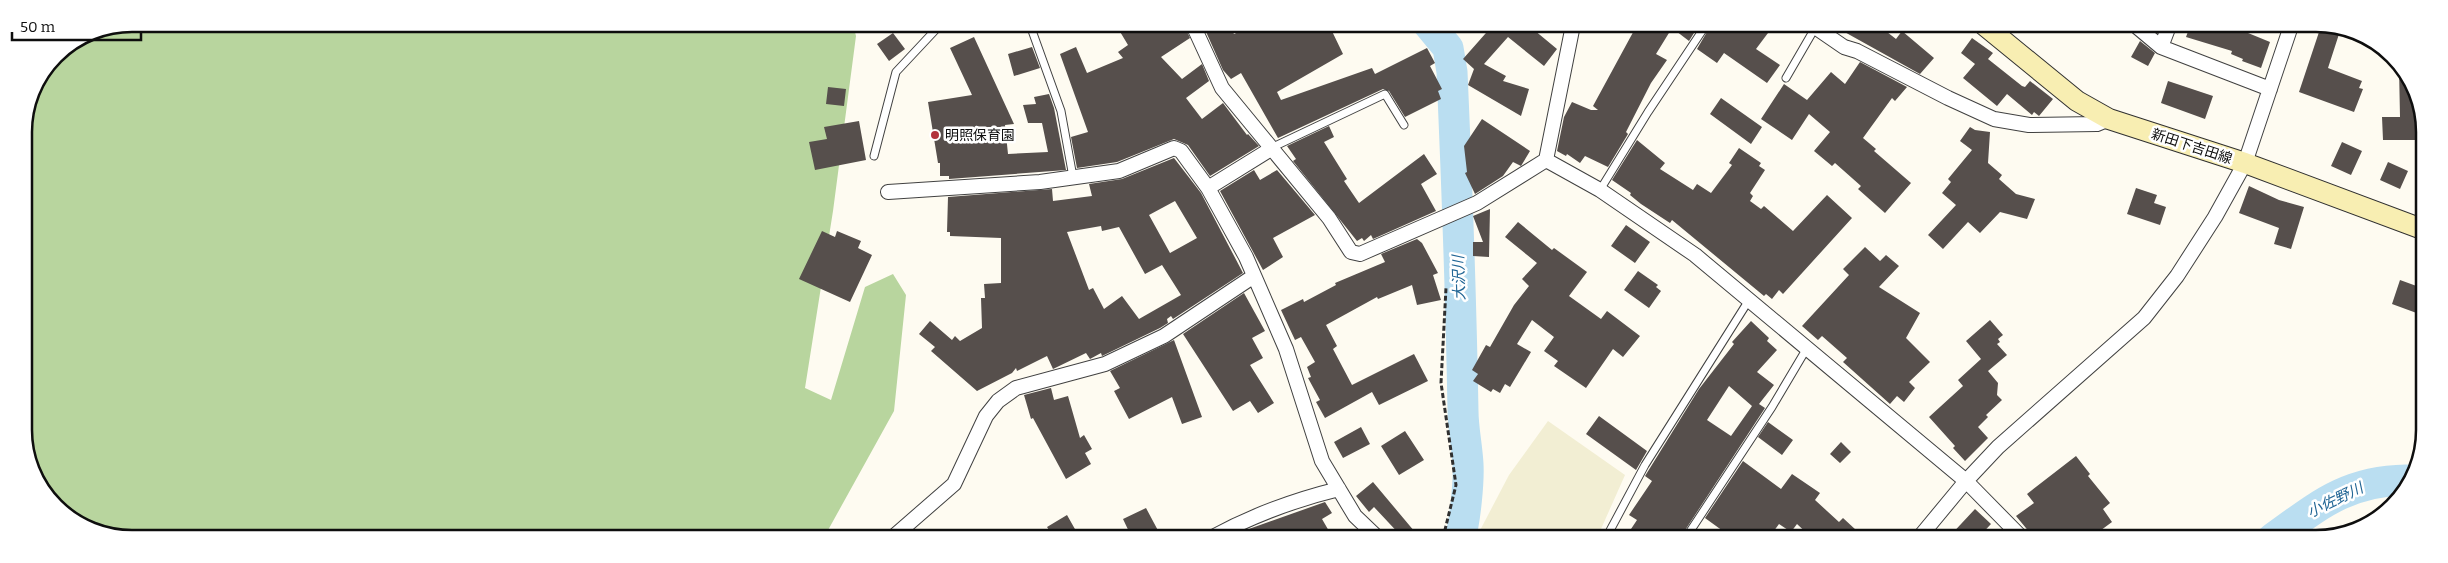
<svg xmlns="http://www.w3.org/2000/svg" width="2448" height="563" font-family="Bitter,'Noto Sans JP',serif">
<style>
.farmland{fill:#f2eed3}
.forest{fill:#b8d59e}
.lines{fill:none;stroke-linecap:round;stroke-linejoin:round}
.river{stroke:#badef1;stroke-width:31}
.building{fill:#564f4c;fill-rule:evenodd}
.lane-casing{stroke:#414141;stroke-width:9}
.street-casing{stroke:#414141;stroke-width:16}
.secondary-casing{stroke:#303030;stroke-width:22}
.path{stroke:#303030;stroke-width:3;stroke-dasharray:5 2.5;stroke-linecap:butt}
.lane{stroke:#fff;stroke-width:7}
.street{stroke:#fff;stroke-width:14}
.secondary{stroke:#f8eeb2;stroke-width:20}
.poi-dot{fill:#b2323c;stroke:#fff;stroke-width:2}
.labels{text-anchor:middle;stroke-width:5;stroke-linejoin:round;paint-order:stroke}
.poi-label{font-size:14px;fill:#0e0e0e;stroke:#fff;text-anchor:start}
.street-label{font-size:14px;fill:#0e0e0e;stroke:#fff}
.water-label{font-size:15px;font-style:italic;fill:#226695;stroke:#fff}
.rim{fill:none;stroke:#0e0e0e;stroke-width:2.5}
</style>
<rect width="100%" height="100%" fill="#fefbf1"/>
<path class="farmland" d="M 1548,421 L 1625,475 L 1597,538 L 1476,538 L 1509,475 Z"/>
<path class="forest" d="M 132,24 L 853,24 L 856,36 L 833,211 L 805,388 L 831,400 L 865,287 L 893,274 L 906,295 L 894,411 L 827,532 L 816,538 L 111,537 L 56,508 L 26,452 L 24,125 L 32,90 L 56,55 L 91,32 Z"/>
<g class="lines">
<path class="river" d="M 1429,25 L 1448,48 L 1452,72 C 1457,185 1461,298 1463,411 C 1463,428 1467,446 1468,464 C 1469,482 1465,522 1460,538
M 2272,539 C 2318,506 2346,481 2406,480"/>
</g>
<path class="building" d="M 1116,25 L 1184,25 L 1190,38 L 1161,57 L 1182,79 L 1202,64 L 1209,81 L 1186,98 L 1202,119 L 1223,103 L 1247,135 L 1248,134 L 1259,146 L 1210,176 L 1188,145 L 1174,139 L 1117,162 L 1077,168 L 1071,137 L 1088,132 L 1060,54 L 1076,47 L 1087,73 L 1123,58 L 1118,52 L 1128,45 Z
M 1203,25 L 1229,25 L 1234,34 L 1253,25 L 1329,25 L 1343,54 L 1277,92 L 1281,100 L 1372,68 L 1375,74 L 1427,48 L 1435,63 L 1430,66 L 1442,89 L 1438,91 L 1441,99 L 1405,117 L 1389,91 L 1383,89 L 1278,138 L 1241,73 L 1231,79 L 1223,70 Z
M 1493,25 L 1528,25 L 1557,49 L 1544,66 L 1508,37 L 1484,64 L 1506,76 L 1503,81 L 1529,89 L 1521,116 L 1468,85 L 1474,69 L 1463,59 Z
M 1637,25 L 1699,25 L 1689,41 L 1672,28 L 1656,54 L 1667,60 L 1651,83 L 1626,132 L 1628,134 L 1608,167 L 1585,156 L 1580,163 L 1567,154 L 1566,156 L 1557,151 L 1564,117 L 1572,102 L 1591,110 L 1598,110 L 1593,106 Z
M 1711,25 L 1774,25 L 1756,49 L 1780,65 L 1767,83 L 1724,53 L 1717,63 L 1697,49 Z
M 1832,25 L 1878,25 L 1896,39 L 1902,31 L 1934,58 L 1920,74 Z
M 2190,26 L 2231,26 L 2270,42 L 2261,68 L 2242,61 L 2243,59 L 2231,54 L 2232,51 L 2186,37 Z
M 2321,26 L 2340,31 L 2328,68 L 2362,81 L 2359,88 L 2363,89 L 2354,112 L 2299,92 Z
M 893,33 L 905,49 L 889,61 L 877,44 Z
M 974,37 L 1014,124 L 1005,125 L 1008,154 L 1048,152 L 1042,123 L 1028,123 L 1023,105 L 1036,104 L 1034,97 L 1049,94 L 1054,108 L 1066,170 L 949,179 L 949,176 L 940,176 L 940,163 L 938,163 L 928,102 L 972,95 L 950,48 Z
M 1972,38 L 1993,53 L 1988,59 L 2022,86 L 2025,87 L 2030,81 L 2053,99 L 2039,116 L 2034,112 L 2032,115 L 2007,94 L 1997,106 L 1963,78 L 1975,64 L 1961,53 Z
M 2140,41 L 2155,53 L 2148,66 L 2131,57 Z
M 1032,47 L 1040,68 L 1014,76 L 1008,54 Z
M 1860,62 L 1907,87 L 1895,101 L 1892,98 L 1863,138 L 1876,149 L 1874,151 L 1911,183 L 1885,213 L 1858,189 L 1861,186 L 1835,163 L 1832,166 L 1814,151 L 1830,132 L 1809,114 L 1792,140 L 1761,119 L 1784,84 L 1807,100 L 1831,72 L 1845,84 Z
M 2399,67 L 2422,111 L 2422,140 L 2383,140 L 2382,117 L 2400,117 Z
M 2168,81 L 2213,96 L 2205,119 L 2161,103 Z
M 828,87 L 846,89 L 844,106 L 826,104 Z
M 1721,98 L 1762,127 L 1751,144 L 1710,114 Z
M 1482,119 L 1530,151 L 1521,166 L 1513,162 L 1503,176 L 1475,194 L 1465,173 L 1467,172 L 1464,146 Z
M 859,121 L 866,160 L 815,170 L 809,142 L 827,139 L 824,127 Z
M 1329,126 L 1334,137 L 1324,142 L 1347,179 L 1344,181 L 1359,203 L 1424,154 L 1437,174 L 1421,184 L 1436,211 L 1373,239 L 1371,235 L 1364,241 L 1362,238 L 1357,241 L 1293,161 L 1296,159 L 1287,146 Z
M 1970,127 L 1975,130 L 1990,132 L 1988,163 L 2002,175 L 1999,179 L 2016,194 L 2035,199 L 2027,219 L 2000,212 L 1980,233 L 1968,222 L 1943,249 L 1928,235 L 1956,205 L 1942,193 L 1951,182 L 1948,179 L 1972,150 L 1960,141 Z
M 1637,140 L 1665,163 L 1660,169 L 1693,190 L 1697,184 L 1711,193 L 1732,165 L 1729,163 L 1739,148 L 1761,163 L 1759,166 L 1765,170 L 1750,193 L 1753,196 L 1750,201 L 1761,209 L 1764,206 L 1793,231 L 1827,195 L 1852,218 L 1783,294 L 1779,290 L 1772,299 L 1766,294 L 1764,296 L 1672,220 L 1670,223 L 1641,204 L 1630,195 L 1631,193 L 1612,180 Z
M 2342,142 L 2362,151 L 2351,175 L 2331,166 Z
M 1174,158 L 1201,193 L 1243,273 L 1173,319 L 1171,316 L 1167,319 L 1168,323 L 1160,328 L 1102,356 L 1101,353 L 1090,359 L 1086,353 L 1053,369 L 1047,356 L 1017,371 L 1016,368 L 1012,373 L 977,391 L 931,351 L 935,347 L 919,334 L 930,321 L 952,340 L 955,336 L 960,341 L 982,328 L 981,298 L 985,298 L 984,284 L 1001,283 L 1001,238 L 950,236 L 950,232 L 947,232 L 948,197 L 1052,189 L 1053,201 L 1092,196 L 1089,184 L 1122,179 ZM 1175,201 L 1197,238 L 1170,253 L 1149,215 ZM 1101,226 L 1102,231 L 1119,227 L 1145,274 L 1162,265 L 1181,295 L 1139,319 L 1122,296 L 1104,309 L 1093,288 L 1089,290 L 1067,232 Z
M 2388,162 L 2408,171 L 2400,189 L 2380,180 Z
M 1254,170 L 1260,180 L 1277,170 L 1315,215 L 1273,238 L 1283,257 L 1263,270 L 1220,191 Z
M 2249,186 L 2279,200 L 2304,207 L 2291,249 L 2274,244 L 2279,228 L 2239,213 Z
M 2136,188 L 2157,195 L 2154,203 L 2166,207 L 2160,225 L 2127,214 Z
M 1490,209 L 1489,257 L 1473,256 L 1473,242 L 1483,242 L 1473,216 Z
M 1518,222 L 1552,250 L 1554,248 L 1587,272 L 1569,296 L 1601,319 L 1607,311 L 1640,336 L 1623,357 L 1613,349 L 1586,388 L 1554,366 L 1558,361 L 1544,351 L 1554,337 L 1532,320 L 1517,344 L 1531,352 L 1510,387 L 1505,384 L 1500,393 L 1493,389 L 1491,392 L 1473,381 L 1478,374 L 1472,370 L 1486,345 L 1490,347 L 1514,305 L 1529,286 L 1522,279 L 1537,263 L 1505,237 Z
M 1626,225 L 1650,242 L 1635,263 L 1611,246 Z
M 822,231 L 835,237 L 837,231 L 861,241 L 858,248 L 872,255 L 850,302 L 799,279 Z
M 1417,239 L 1422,243 L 1438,273 L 1433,275 L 1441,300 L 1417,305 L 1412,285 L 1378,299 L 1377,297 L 1326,325 L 1337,346 L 1333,349 L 1352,385 L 1414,354 L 1428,381 L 1379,405 L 1372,392 L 1325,418 L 1316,402 L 1320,400 L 1308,378 L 1311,377 L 1307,367 L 1315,362 L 1301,337 L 1295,340 L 1281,310 L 1303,299 L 1304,302 L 1336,285 L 1335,283 L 1385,262 L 1381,254 Z
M 1865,247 L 1880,261 L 1886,255 L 1899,266 L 1879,287 L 1920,313 L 1906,338 L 1930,362 L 1909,382 L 1915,388 L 1904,402 L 1897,396 L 1890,404 L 1843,362 L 1847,358 L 1822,336 L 1818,340 L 1802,326 L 1849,275 L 1843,269 Z
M 1638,271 L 1658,285 L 1656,287 L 1661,291 L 1649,308 L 1624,290 Z
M 2400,280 L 2422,288 L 2422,315 L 2392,304 Z
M 1244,293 L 1265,331 L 1252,338 L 1263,358 L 1250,365 L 1274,403 L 1258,413 L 1250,401 L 1233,411 L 1183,334 Z
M 1990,320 L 2003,335 L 1998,339 L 2000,342 L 1997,344 L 2007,355 L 1988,371 L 1998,383 L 1997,395 L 2002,400 L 1986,415 L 1988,417 L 1978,427 L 1988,438 L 1965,461 L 1953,448 L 1955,446 L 1929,417 L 1963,386 L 1958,380 L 1981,359 L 1966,341 Z
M 1751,321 L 1769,338 L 1767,341 L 1777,350 L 1757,372 L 1774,385 L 1759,404 L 1765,408 L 1680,538 L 1625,538 L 1637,520 L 1629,515 L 1652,481 L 1645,476 L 1650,468 L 1699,389 L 1734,344 L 1732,342 ZM 1729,386 L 1752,406 L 1731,436 L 1707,420 Z
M 1174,340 L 1202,417 L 1182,424 L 1172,397 L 1129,419 L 1114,391 L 1120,388 L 1110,371 Z
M 1051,388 L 1054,400 L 1068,396 L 1080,438 L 1084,435 L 1092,449 L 1085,453 L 1091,464 L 1066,479 L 1033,418 L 1031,419 L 1024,395 Z
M 1599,416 L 1647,451 L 1636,470 L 1586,434 Z
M 1768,422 L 1793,440 L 1782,455 L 1758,437 Z
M 1361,427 L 1370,444 L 1343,458 L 1334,442 Z
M 1405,431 L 1424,460 L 1399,475 L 1381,446 Z
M 1841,442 L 1851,452 L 1840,463 L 1830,454 Z
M 2076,456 L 2090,474 L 2088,476 L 2110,503 L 2103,509 L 2112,522 L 2089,539 L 2035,539 L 2016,516 L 2034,503 L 2027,494 Z
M 1743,461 L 1781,489 L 1792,474 L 1820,493 L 1815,500 L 1839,522 L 1843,518 L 1856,530 L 1847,539 L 1813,539 L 1797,524 L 1791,532 L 1779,524 L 1768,539 L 1734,539 L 1705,518 Z
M 1373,482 L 1420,538 L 1403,538 L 1374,507 L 1369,512 L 1356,496 Z
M 1325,502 L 1332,513 L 1322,519 L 1333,538 L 1310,538 L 1304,529 L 1288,538 L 1252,538 L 1246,530 Z
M 1146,508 L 1162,538 L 1132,538 L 1123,519 Z
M 1975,509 L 1991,524 L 1977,539 L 1947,539 Z
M 1067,515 L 1080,538 L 1054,538 L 1047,527 Z"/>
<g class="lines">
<defs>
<path id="lane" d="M 1030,25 L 1061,111 L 1073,177
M 1786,78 L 1815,28
M 1271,148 L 1385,94 L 1404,125
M 874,156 L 896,72 L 941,24
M 1600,190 L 1648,112 L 1706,25
M 1606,538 L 1645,465 L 1749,300
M 1685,539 L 1772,407 L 1807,348"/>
<path id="street" d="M 1193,25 L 1222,88 L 1329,218 L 1351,252 L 1360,254 L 1477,203 L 1546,160 L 1573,25
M 1812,25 L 1844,47 L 1857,51 L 1948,98 L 1994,119 L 2029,125 L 2097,124 L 2109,119
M 2136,26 L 2161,47 L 2270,89
M 2161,47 L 2169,26
M 1271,149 L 1208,188 L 1246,257 L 1286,349 L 1322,461 L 1355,516 L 1378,538
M 1546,160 L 1600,190 L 1695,255 L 1966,481 L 2023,539
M 888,192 L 1040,182 L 1119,171 L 1174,148 L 1181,151 L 1208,188
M 892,538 L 954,484 L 986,416 L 998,401 L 1016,388 L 1105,364 L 1164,336 L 1254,276
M 1211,538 C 1251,516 1294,500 1339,489
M 1918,539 L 1966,481 L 1998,447 L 2144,318 L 2177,276 L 2215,217 L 2245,163 L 2291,26"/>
<path id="secondary" d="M 1984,25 L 2077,101 L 2109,119 L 2245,163 L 2422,229"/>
</defs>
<use href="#lane" class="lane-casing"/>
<use href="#street" class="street-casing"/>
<use href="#secondary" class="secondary-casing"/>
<path class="path" d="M 1443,538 L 1456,485 L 1441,383 L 1446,288"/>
<use href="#lane" class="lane"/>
<use href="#street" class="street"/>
<use href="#secondary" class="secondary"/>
</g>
<circle class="poi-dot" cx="935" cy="135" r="5"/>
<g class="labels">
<g class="poi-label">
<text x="945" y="140">明照保育園</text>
</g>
<g class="street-label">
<text transform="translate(2192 146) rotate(18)" y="5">新田下吉田線</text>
</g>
<g class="water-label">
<text transform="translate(1459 278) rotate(-92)" y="5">大沢川</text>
<text transform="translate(2335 500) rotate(-26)" y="5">小佐野川</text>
</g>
</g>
<path d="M0 0H2448V563H0ZM132 32H2316A100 100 0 0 1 2416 132V430A100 100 0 0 1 2316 530H132A100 100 0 0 1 32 430V132A100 100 0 0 1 132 32Z" fill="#fff" fill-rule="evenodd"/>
<path class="rim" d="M132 32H2316A100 100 0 0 1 2416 132V430A100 100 0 0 1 2316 530H132A100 100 0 0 1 32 430V132A100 100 0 0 1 132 32Z"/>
<path d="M12 32v8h129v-8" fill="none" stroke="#0e0e0e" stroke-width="2.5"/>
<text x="20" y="32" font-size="15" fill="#0e0e0e" stroke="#ffffff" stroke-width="4" paint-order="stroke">50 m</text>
</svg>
